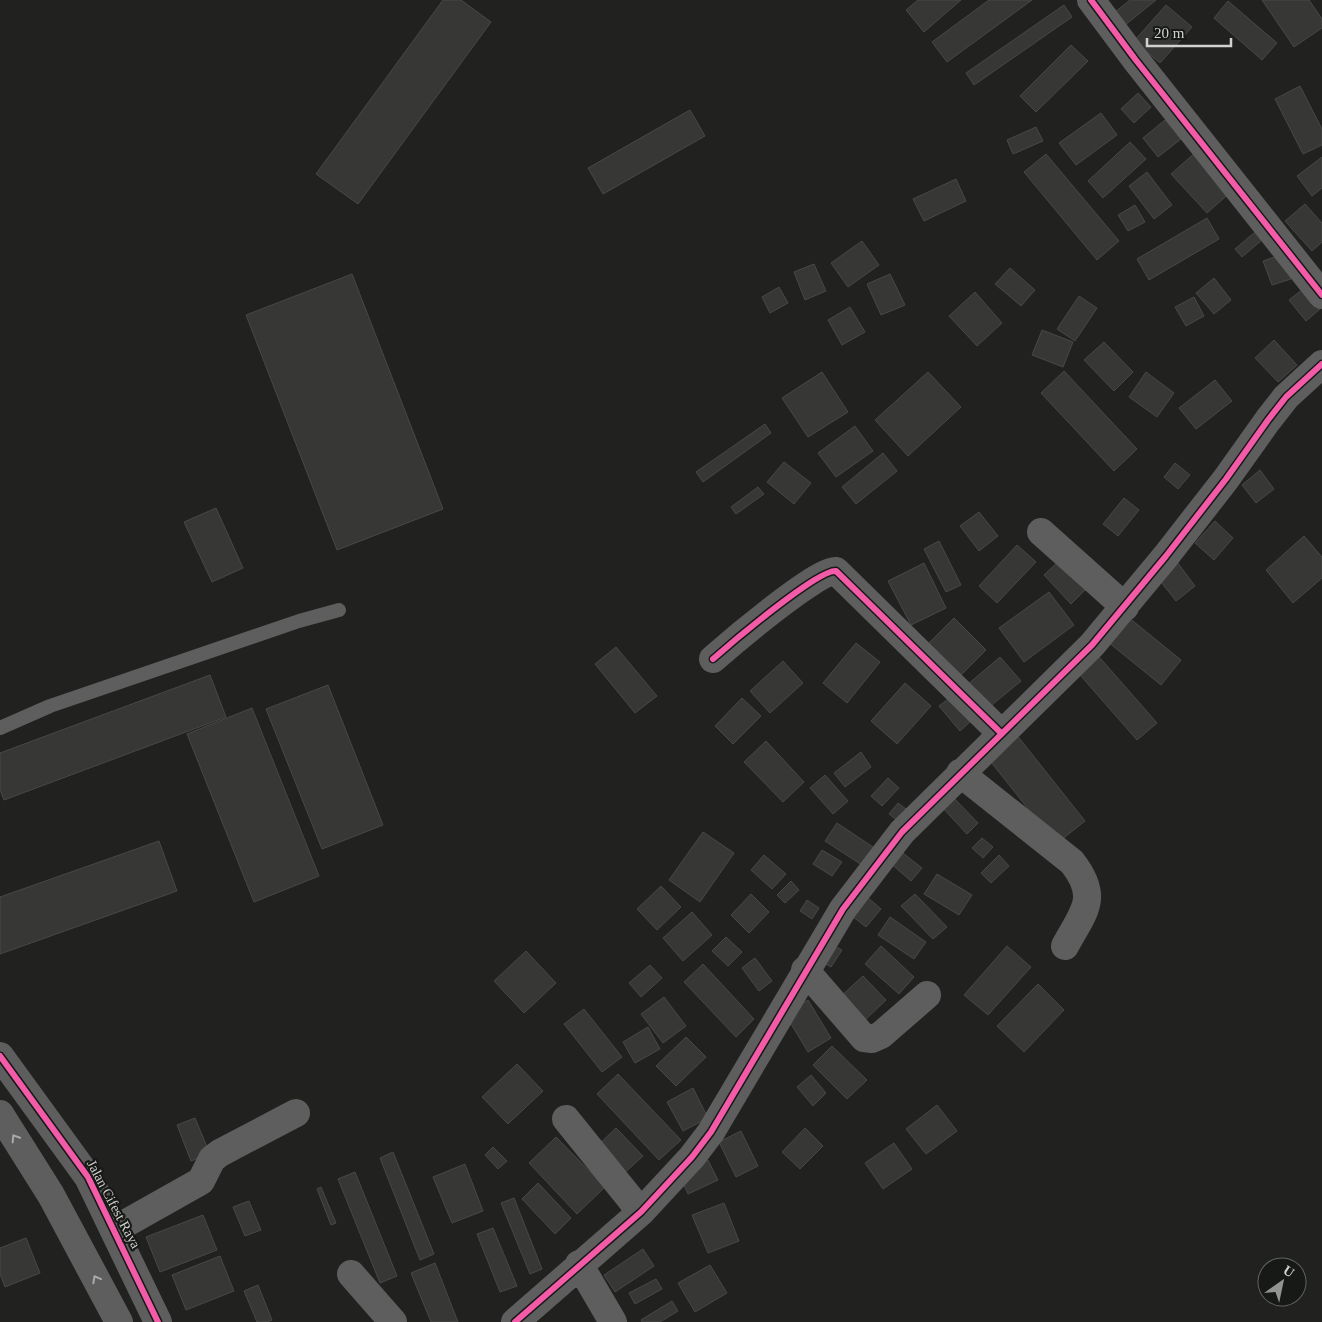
<svg xmlns="http://www.w3.org/2000/svg" width="1322" height="1322" font-family="Georgia,serif">
<style>
.building{fill:#373736;stroke:#484947}
.lines{fill:none;stroke-linecap:round;stroke-linejoin:round}
.lane{stroke:#5e5e5e;stroke-width:14}
.street{stroke:#5e5e5e;stroke-width:28}
.cycleway-casing{stroke:#171916;stroke-width:9}
.cycleway{stroke:#f35aa7;stroke-width:6}
.oneway{stroke:#a9a9a8}
.labels{text-anchor:middle;stroke-width:4.5;stroke-linejoin:round;paint-order:stroke}
.street-label{font-size:14px;fill:#d1d2d0;stroke:#171916}
</style>
<rect width="100%" height="100%" fill="#212120"/>
<path class="building" d="M 443,0 L 461,0 L 491,22 L 358,204 L 316,174 Z
M 918,0 L 961,0 L 924,32 L 906,10 Z
M 989,0 L 1032,0 L 947,62 L 932,42 Z
M 1130,0 L 1156,0 L 1119,30 L 1109,17 Z
M 1262,0 L 1309,0 L 1322,19 L 1322,28 L 1294,47 Z
M 1228,1 L 1277,43 L 1262,60 L 1214,18 Z
M 1064,5 L 1072,17 L 974,85 L 966,73 Z
M 1166,5 L 1192,27 L 1160,63 L 1134,41 Z
M 1071,45 L 1088,61 L 1036,112 L 1020,96 Z
M 1300,86 L 1322,129 L 1322,145 L 1303,154 L 1275,99 Z
M 1138,93 L 1151,107 L 1134,123 L 1121,109 Z
M 690,110 L 705,136 L 603,194 L 588,168 Z
M 1101,113 L 1117,135 L 1076,165 L 1059,143 Z
M 1165,120 L 1181,139 L 1158,157 L 1143,138 Z
M 1036,127 L 1043,141 L 1013,154 L 1007,140 Z
M 1130,142 L 1146,159 L 1103,198 L 1088,181 Z
M 1196,152 L 1232,191 L 1207,213 L 1171,174 Z
M 1046,154 L 1119,241 L 1097,260 L 1024,172 Z
M 1322,157 L 1322,188 L 1312,196 L 1297,176 Z
M 1147,172 L 1172,205 L 1154,219 L 1129,186 Z
M 956,179 L 966,201 L 924,221 L 913,199 Z
M 1305,204 L 1322,223 L 1322,242 L 1312,251 L 1285,221 Z
M 1135,205 L 1145,222 L 1128,231 L 1118,215 Z
M 1207,218 L 1219,239 L 1149,280 L 1137,259 Z
M 1255,232 L 1262,240 L 1242,257 L 1235,249 Z
M 862,241 L 879,265 L 848,287 L 831,263 Z
M 1283,254 L 1291,279 L 1272,285 L 1263,261 Z
M 814,264 L 826,291 L 805,300 L 794,272 Z
M 1010,268 L 1035,290 L 1021,306 L 995,284 Z
M 352,274 L 443,509 L 337,550 L 246,315 Z
M 890,274 L 905,305 L 881,315 L 867,284 Z
M 1214,278 L 1231,300 L 1214,314 L 1196,293 Z
M 779,287 L 788,303 L 770,313 L 762,297 Z
M 1303,289 L 1320,309 L 1306,321 L 1289,300 Z
M 975,292 L 1002,323 L 977,346 L 949,316 Z
M 1079,296 L 1097,308 L 1075,341 L 1057,329 Z
M 1194,297 L 1204,316 L 1186,326 L 1175,307 Z
M 850,307 L 865,332 L 842,345 L 828,320 Z
M 1042,330 L 1073,342 L 1063,367 L 1032,355 Z
M 1274,340 L 1297,365 L 1278,382 L 1255,358 Z
M 1104,342 L 1133,372 L 1114,391 L 1084,360 Z
M 1064,371 L 1137,449 L 1114,471 L 1041,393 Z
M 822,372 L 848,412 L 808,437 L 782,398 Z
M 928,372 L 961,407 L 908,456 L 875,420 Z
M 1146,372 L 1174,393 L 1157,417 L 1129,397 Z
M 1215,380 L 1232,401 L 1196,429 L 1179,408 Z
M 765,424 L 771,433 L 703,482 L 696,472 Z
M 855,426 L 873,451 L 836,477 L 818,453 Z
M 883,453 L 897,471 L 856,504 L 842,487 Z
M 784,462 L 811,483 L 794,504 L 767,482 Z
M 1175,463 L 1190,475 L 1178,489 L 1164,477 Z
M 1260,470 L 1274,489 L 1256,503 L 1242,485 Z
M 758,487 L 764,494 L 736,514 L 731,507 Z
M 1124,498 L 1139,510 L 1118,536 L 1103,524 Z
M 216,508 L 243,568 L 212,582 L 184,522 Z
M 979,512 L 998,536 L 979,551 L 960,526 Z
M 1215,521 L 1233,538 L 1214,560 L 1195,543 Z
M 1304,536 L 1322,557 L 1322,578 L 1293,603 L 1266,570 Z
M 939,541 L 961,585 L 946,592 L 924,549 Z
M 1017,545 L 1036,562 L 997,603 L 979,586 Z
M 1059,561 L 1086,589 L 1071,604 L 1044,575 Z
M 1177,562 L 1195,586 L 1176,601 L 1157,577 Z
M 924,563 L 946,608 L 911,625 L 888,581 Z
M 1049,592 L 1074,625 L 1024,662 L 999,628 Z
M 1128,617 L 1181,660 L 1161,685 L 1108,642 Z
M 954,618 L 986,650 L 958,678 L 926,646 Z
M 856,643 L 880,662 L 847,703 L 823,683 Z
M 616,647 L 657,696 L 635,713 L 595,664 Z
M 1094,651 L 1157,723 L 1137,740 L 1074,668 Z
M 1000,657 L 1021,681 L 987,709 L 967,685 Z
M 783,661 L 803,683 L 770,713 L 750,691 Z
M 210,675 L 226,717 L 4,800 L 0,790 L 0,753 Z
M 905,683 L 931,706 L 897,744 L 871,721 Z
M 328,685 L 383,825 L 322,849 L 266,709 Z
M 952,696 L 972,720 L 960,731 L 939,706 Z
M 742,698 L 761,716 L 733,744 L 715,726 Z
M 252,708 L 319,876 L 254,902 L 187,734 Z
M 1016,734 L 1085,821 L 1056,844 L 987,757 Z
M 766,741 L 804,782 L 783,802 L 744,762 Z
M 861,752 L 871,767 L 845,787 L 834,773 Z
M 825,775 L 848,801 L 833,814 L 810,788 Z
M 888,778 L 899,788 L 882,806 L 871,796 Z
M 950,794 L 978,823 L 967,834 L 939,804 Z
M 898,803 L 906,809 L 898,821 L 889,814 Z
M 837,823 L 876,849 L 865,867 L 825,841 Z
M 703,832 L 734,853 L 700,902 L 669,880 Z
M 982,838 L 993,847 L 983,858 L 972,848 Z
M 159,841 L 177,891 L 0,954 L 0,897 Z
M 822,850 L 842,862 L 832,876 L 813,864 Z
M 899,850 L 922,868 L 911,881 L 889,862 Z
M 764,855 L 786,874 L 772,889 L 751,870 Z
M 999,855 L 1009,866 L 991,883 L 981,873 Z
M 937,874 L 972,895 L 959,915 L 924,894 Z
M 791,881 L 799,890 L 785,903 L 777,895 Z
M 661,886 L 681,907 L 657,930 L 637,909 Z
M 751,894 L 769,912 L 749,933 L 731,915 Z
M 915,894 L 947,927 L 933,939 L 901,906 Z
M 867,897 L 881,909 L 866,927 L 852,916 Z
M 807,900 L 819,908 L 812,919 L 800,911 Z
M 692,912 L 712,935 L 683,961 L 663,938 Z
M 890,917 L 926,942 L 914,959 L 878,935 Z
M 726,937 L 742,952 L 728,966 L 712,951 Z
M 831,944 L 842,950 L 831,967 L 821,961 Z
M 881,946 L 914,977 L 899,994 L 865,964 Z
M 1007,946 L 1031,967 L 988,1015 L 964,995 Z
M 526,951 L 556,983 L 524,1013 L 494,981 Z
M 755,958 L 772,981 L 759,991 L 742,968 Z
M 703,964 L 754,1019 L 736,1037 L 684,982 Z
M 650,965 L 662,978 L 641,997 L 629,983 Z
M 863,976 L 886,1000 L 864,1021 L 840,997 Z
M 1038,984 L 1064,1010 L 1024,1052 L 997,1026 Z
M 664,997 L 686,1026 L 663,1043 L 641,1014 Z
M 808,1000 L 831,1038 L 808,1052 L 785,1014 Z
M 584,1009 L 622,1057 L 602,1072 L 564,1024 Z
M 648,1027 L 660,1049 L 635,1063 L 623,1042 Z
M 686,1037 L 706,1057 L 676,1086 L 656,1066 Z
M 832,1046 L 867,1080 L 847,1099 L 813,1065 Z
M 517,1064 L 543,1091 L 508,1124 L 482,1097 Z
M 618,1074 L 681,1140 L 659,1160 L 597,1094 Z
M 811,1075 L 826,1093 L 813,1106 L 797,1087 Z
M 693,1088 L 708,1118 L 683,1131 L 667,1102 Z
M 937,1105 L 957,1131 L 926,1154 L 906,1129 Z
M 195,1118 L 210,1154 L 191,1161 L 177,1125 Z
M 616,1128 L 643,1156 L 621,1176 L 595,1148 Z
M 805,1128 L 823,1146 L 800,1169 L 782,1152 Z
M 741,1131 L 758,1166 L 736,1177 L 719,1142 Z
M 556,1137 L 605,1187 L 577,1214 L 529,1163 Z
M 894,1143 L 912,1169 L 883,1189 L 865,1163 Z
M 493,1147 L 507,1161 L 498,1169 L 485,1155 Z
M 393,1152 L 434,1254 L 420,1260 L 380,1158 Z
M 708,1160 L 718,1180 L 688,1194 L 679,1174 Z
M 465,1164 L 483,1211 L 452,1223 L 433,1177 Z
M 355,1172 L 397,1276 L 380,1283 L 338,1179 Z
M 538,1183 L 571,1218 L 555,1234 L 522,1199 Z
M 321,1187 L 336,1223 L 331,1225 L 317,1189 Z
M 514,1198 L 542,1269 L 530,1274 L 501,1203 Z
M 249,1201 L 261,1230 L 245,1236 L 233,1207 Z
M 724,1203 L 739,1241 L 708,1253 L 692,1215 Z
M 203,1215 L 217,1250 L 160,1272 L 146,1237 Z
M 493,1228 L 517,1286 L 500,1292 L 477,1234 Z
M 26,1238 L 40,1273 L 5,1287 L 0,1274 L 0,1248 Z
M 643,1249 L 654,1266 L 615,1292 L 604,1275 Z
M 220,1256 L 234,1291 L 186,1310 L 172,1275 Z
M 435,1263 L 458,1322 L 431,1322 L 411,1273 Z
M 710,1265 L 727,1293 L 695,1312 L 678,1283 Z
M 656,1279 L 662,1289 L 635,1304 L 629,1293 Z
M 258,1285 L 272,1320 L 267,1322 L 257,1322 L 244,1291 Z
M 672,1301 L 678,1311 L 660,1322 L 642,1322 L 641,1320 Z"/>
<g class="lines">
<path class="lane" d="M 0,728 L 50,706 L 299,621 L 339,610"/>
<path class="street" d="M 1091,0 L 1135,59 L 1322,295
M 1041,532 L 1125,607
M 713,659 C 730,644 818,569 836,571 L 1001,733
M 960,773 L 1072,862 C 1100,898 1084,911 1065,946
M 805,970 L 864,1038 L 872,1039 L 881,1035 L 927,995
M 0,1056 L 88,1177 L 158,1322
M 0,1114 L 51,1195 L 119,1322
M 566,1119 L 641,1212
M 114,1230 L 201,1181 L 212,1159 L 220,1153 L 296,1113
M 579,1264 L 613,1322
M 351,1274 L 393,1322
M 515,1322 L 641,1212 L 692,1157 L 711,1132 L 843,909 L 902,832 L 1092,645 L 1166,556 L 1226,479 L 1268,420 L 1286,397 L 1322,364"/>
<defs>
<path id="cycleway" d="M 1091,0 L 1135,59 L 1322,295
M 713,659 C 730,644 818,569 836,571 L 1001,733
M 0,1056 L 88,1177 L 158,1322
M 515,1322 L 641,1212 L 692,1157 L 711,1132 L 843,909 L 902,832 L 1092,645 L 1166,556 L 1226,479 L 1268,420 L 1286,397 L 1322,364"/>
</defs>
<use href="#cycleway" class="cycleway-casing"/>
<use href="#cycleway" class="cycleway"/>
</g>
<defs><path id="oneway-chevron" d="M-2-3.5L2.5 0L-2 3.5" fill="none" stroke-width="1.6" stroke-linecap="round" stroke-linejoin="round" transform="scale(1.25)"/></defs>
<g class="oneway">
<use href="#oneway-chevron" transform="translate(15 1138) rotate(-122)"/>
<use href="#oneway-chevron" transform="translate(96 1279) rotate(-118)"/>
</g>
<g class="labels">
<g class="street-label">
<text transform="translate(114 1204) rotate(62)" y="5">Jalan Cifest Raya</text>
</g>
</g>
<g transform="translate(1282 1282) rotate(33)"><circle r="24" fill="#171916" stroke="#616360"/>
<path d="M0-4L9 19L0 12L-9 19Z" fill="#939492"/>
<text y="-8" font-size="14" font-weight="bold" text-anchor="middle" fill="#d1d2d0">U</text>
</g>
<path d="M1147 38v8h84v-8" fill="none" stroke="#d1d2d0" stroke-width="2.5"/>
<text x="1154" y="38" font-size="15" fill="#d1d2d0" stroke="#171916" stroke-width="4" paint-order="stroke">20 m</text>
</svg>
